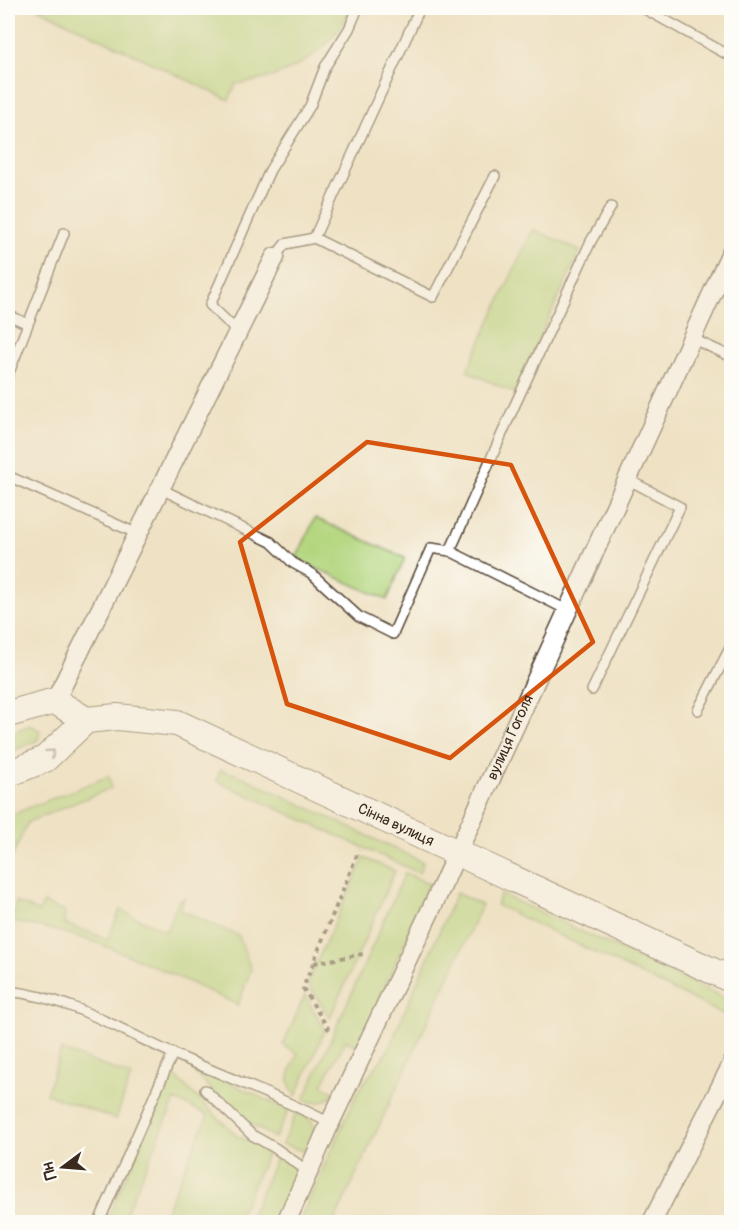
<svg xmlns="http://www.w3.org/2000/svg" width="739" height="1230" font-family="Pangolin,sans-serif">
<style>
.green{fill:#b2d57d;stroke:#76804e;stroke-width:1.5}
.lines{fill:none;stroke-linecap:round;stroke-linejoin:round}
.service-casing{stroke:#564637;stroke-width:12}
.minor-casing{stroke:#564637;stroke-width:21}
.secondary-casing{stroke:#564637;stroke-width:28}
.path{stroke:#564637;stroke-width:4;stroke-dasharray:4.5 4.5;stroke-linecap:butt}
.service{stroke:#fff;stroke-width:9}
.minor{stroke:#fff;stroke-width:18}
.secondary{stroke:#fff;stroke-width:26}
.oneway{stroke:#a79f9a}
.marked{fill:none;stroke:#d7540e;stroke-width:4.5;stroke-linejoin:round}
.labels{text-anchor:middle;stroke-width:4.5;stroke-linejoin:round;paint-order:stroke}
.street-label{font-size:15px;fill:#3b2a1e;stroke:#fdfcf7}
</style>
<rect width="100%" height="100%" fill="#fdfcf7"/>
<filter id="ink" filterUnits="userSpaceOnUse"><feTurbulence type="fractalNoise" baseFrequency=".0167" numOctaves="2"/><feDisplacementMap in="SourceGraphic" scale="12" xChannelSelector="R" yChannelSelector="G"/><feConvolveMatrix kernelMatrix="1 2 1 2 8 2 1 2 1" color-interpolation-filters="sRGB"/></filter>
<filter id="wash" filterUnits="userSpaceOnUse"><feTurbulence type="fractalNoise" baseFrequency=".008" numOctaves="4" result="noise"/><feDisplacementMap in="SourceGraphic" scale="24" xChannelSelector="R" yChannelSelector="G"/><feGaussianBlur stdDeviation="1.35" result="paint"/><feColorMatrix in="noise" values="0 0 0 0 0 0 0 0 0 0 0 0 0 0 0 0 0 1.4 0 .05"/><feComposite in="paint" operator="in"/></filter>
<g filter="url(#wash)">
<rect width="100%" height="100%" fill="#efe2c4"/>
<path class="green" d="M 37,8 L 351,8 C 330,54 286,79 236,84 L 229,100 Z
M 533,229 L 580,251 L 514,393 L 467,371 Z
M 315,518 L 405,558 L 387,600 L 296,559 Z
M 28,726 L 33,726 L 40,731 L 38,740 L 8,753 L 8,734 Z
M 220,770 L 239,775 L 423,862 L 419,873 L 217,781 Z
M 109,776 L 111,788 L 28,822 L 12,857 L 8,859 L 8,816 Z
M 364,858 L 395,871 L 330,1018 L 307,983 Z
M 405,873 L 430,884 L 359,1046 L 345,1041 L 322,1085 L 335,1093 C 325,1103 317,1104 304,1100 Z
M 456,893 L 482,905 L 334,1222 L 299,1222 L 358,1091 L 387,1052 Z
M 501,894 L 731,1001 L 731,1018 L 496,905 Z
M 184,898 L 180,910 L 239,936 L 251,970 L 238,1005 C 164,971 93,933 12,922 L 16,902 L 39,912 L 44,903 L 65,912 L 64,924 L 92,933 L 107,940 L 120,910 L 166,931 L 178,901 Z
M 305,995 L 325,1030 L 296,1096 C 282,1079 291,1071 298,1054 L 283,1045 Z
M 61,1050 L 131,1076 L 116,1119 L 46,1094 Z
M 198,1068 L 289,1110 L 275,1138 L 238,1117 L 192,1070 Z
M 172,1073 L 237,1136 L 269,1150 L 236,1222 L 161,1222 L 208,1115 L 175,1100 L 122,1222 L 106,1222 Z
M 297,1112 L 312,1121 C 316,1133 314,1144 302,1151 L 282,1144 Z
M 277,1156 L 291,1163 L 299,1175 L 277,1222 L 248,1222 Z"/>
</g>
<g filter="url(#ink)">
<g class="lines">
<defs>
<path id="service" d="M 643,8 L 732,57
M 314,238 L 420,8
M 275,257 L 285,244 L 314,238 L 433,297 L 495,176
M 8,315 L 28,324 L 8,375
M 28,324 L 64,233
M 238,332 L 210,305 L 270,170 L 310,106 L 325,67 L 349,29 L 358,8
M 691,338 L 732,357
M 8,476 L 138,534
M 161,489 L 271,542 L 293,563 L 311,573 L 359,617 L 393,634 L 431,548 L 450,551
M 567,610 L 450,551 L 513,409 L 591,241 L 611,207
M 592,690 L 680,507 L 627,479
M 698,710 L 732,644
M 8,991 C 72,998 117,1029 174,1054 C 226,1077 280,1097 330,1123
M 205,1090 L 252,1135 L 275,1148 L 309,1172
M 99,1222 L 173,1053"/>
<g id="minor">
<path d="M 55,701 L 275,257"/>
<path id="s1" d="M 286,1222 L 330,1123 L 442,886 L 732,250"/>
<path d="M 652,1222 L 732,1064"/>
</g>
<g id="secondary">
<path id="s2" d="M 8,714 L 55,701 L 86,720 L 117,717 L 177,723 L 732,980"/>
<path d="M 8,774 L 45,759 L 86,720"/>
</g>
</defs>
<use href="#service" class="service-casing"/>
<use href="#minor" class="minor-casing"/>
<use href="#secondary" class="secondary-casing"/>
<path class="path" d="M 314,963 L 363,954
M 329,1030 L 303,988 L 359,850"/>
<use href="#service" class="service"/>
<use href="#minor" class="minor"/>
<use href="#secondary" class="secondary"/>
</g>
<defs><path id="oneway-chevron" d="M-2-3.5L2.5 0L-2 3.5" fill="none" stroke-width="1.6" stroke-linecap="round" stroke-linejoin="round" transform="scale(1.5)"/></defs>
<use class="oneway" href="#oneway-chevron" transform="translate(51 753) rotate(-41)"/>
</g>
<path d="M0 0H739V1230H0ZM 367,442 L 511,465 L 593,642 L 450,758 L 287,704 L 240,542 Z" fill="#efe2c4" fill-opacity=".55" fill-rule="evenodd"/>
<path class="marked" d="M 367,442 L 511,465 L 593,642 L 450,758 L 287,704 L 240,542 Z"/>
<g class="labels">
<g class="street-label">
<text dy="5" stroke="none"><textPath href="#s1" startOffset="534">вулиця Гоголя</textPath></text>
<text dy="5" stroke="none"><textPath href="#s2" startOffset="418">Сінна вулиця</textPath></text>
</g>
</g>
<rect width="739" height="1230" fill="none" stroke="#fdfcf7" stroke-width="30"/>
<g transform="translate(63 1167) rotate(254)" stroke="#fdfcf7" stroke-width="4.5" paint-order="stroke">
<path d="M0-4.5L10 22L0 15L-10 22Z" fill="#3b2a1e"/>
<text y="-9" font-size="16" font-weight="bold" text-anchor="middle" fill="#3b2a1e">Пн</text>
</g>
</svg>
